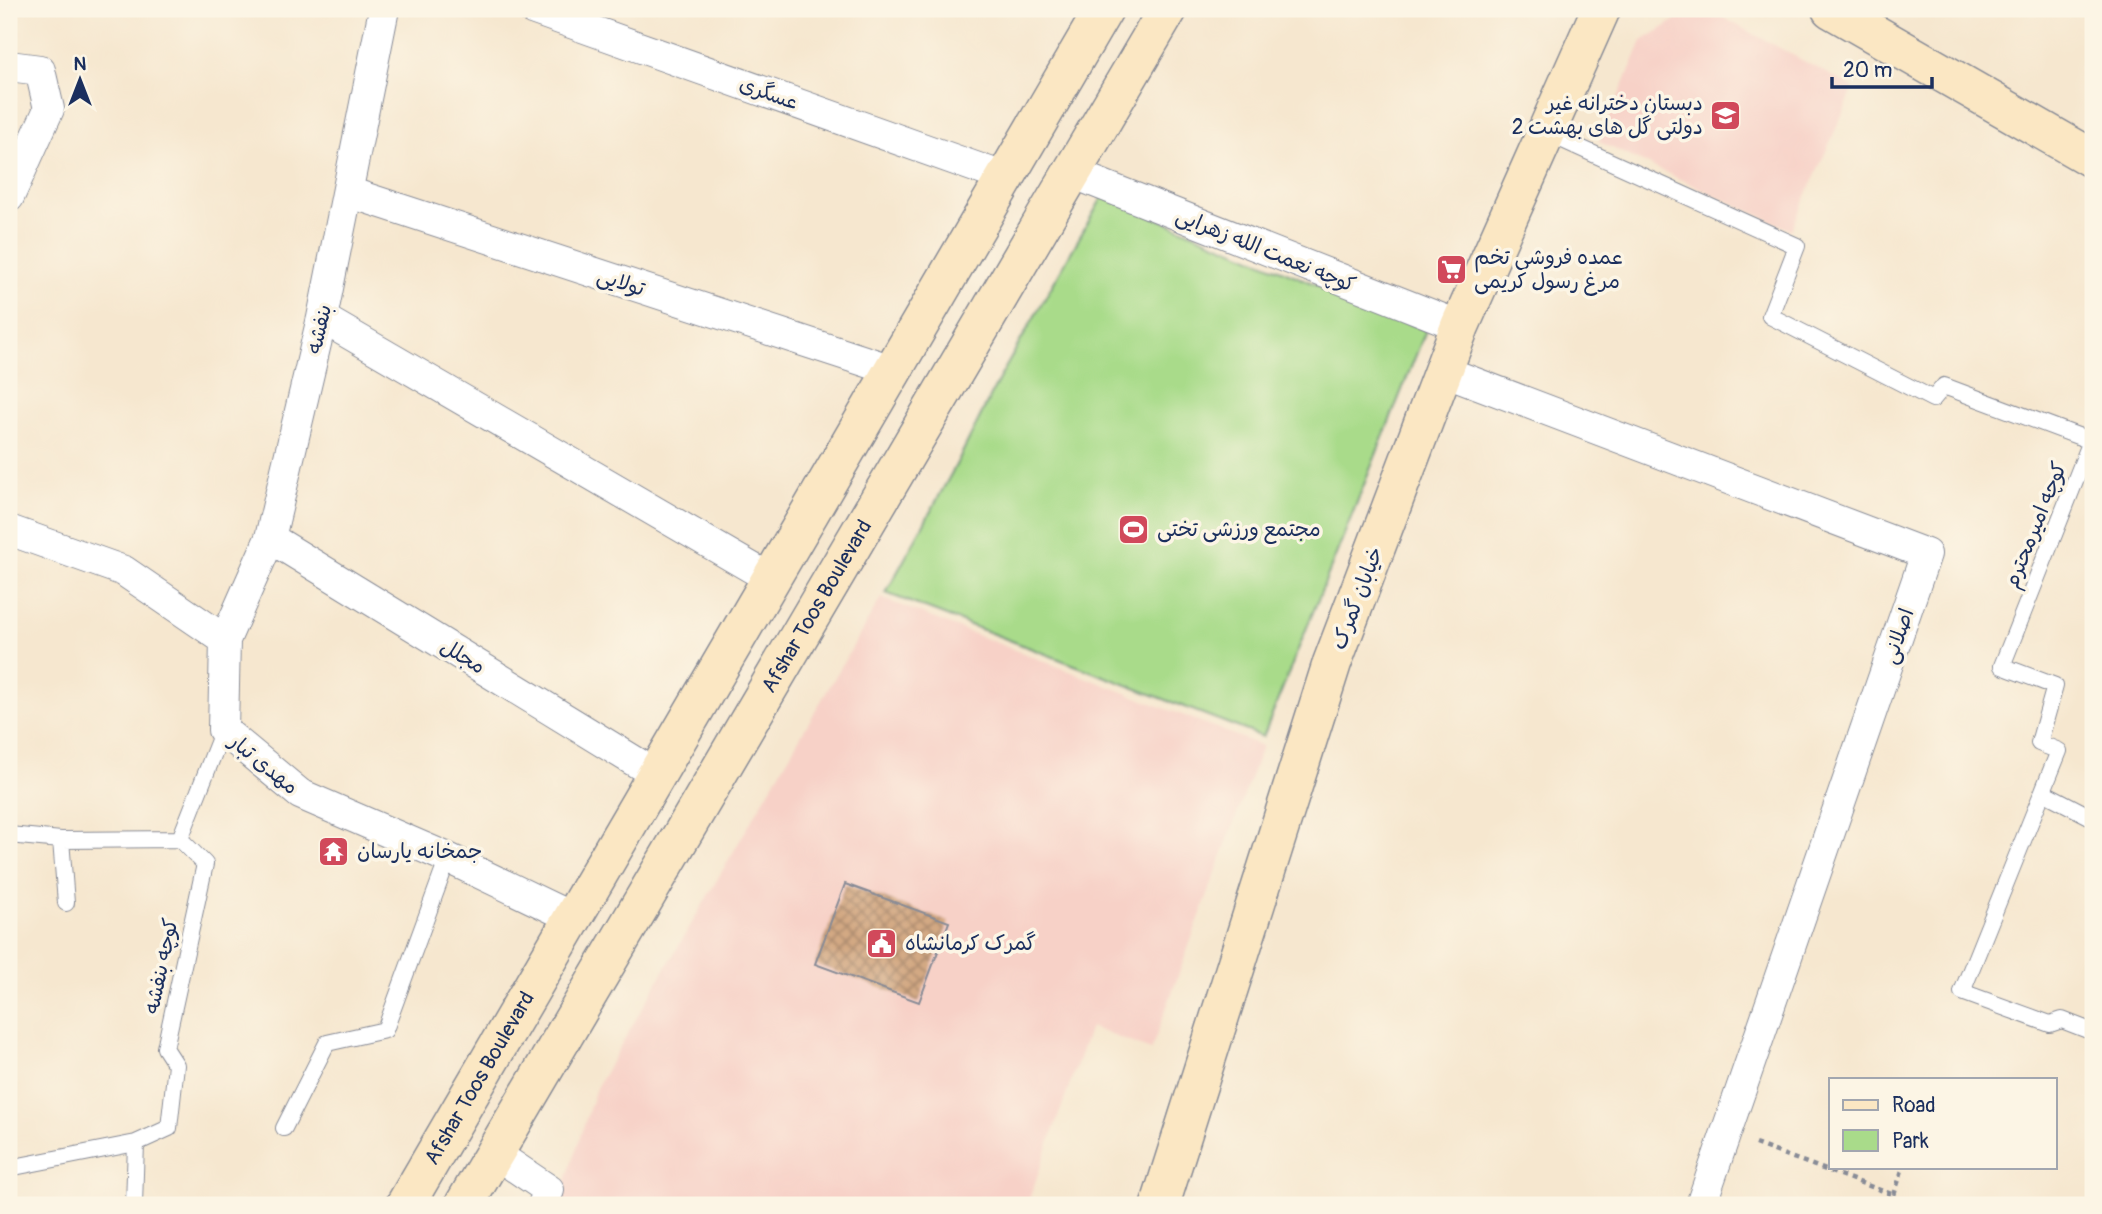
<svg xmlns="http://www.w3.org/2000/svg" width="2102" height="1214" font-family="Pangolin,'Playpen Sans Arabic',sans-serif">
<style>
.built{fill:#f7d1c7}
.green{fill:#a9db8a;stroke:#628574;stroke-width:2}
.building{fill:url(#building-cross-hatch)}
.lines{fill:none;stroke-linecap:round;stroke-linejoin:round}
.lane-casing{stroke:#888b96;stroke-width:18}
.street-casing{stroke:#888b96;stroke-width:32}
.secondary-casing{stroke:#888b96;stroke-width:41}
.path{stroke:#888b96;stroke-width:4.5;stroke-dasharray:5 5;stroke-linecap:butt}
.lane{stroke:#fff;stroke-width:16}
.street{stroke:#fff;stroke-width:30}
.secondary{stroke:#fbe7c3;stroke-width:38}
.labels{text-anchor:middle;stroke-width:7;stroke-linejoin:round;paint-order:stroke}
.street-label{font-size:21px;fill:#1b2f5e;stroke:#fcf5e5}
.poi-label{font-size:21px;fill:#1b2f5e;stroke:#fcf5e5;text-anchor:start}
</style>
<defs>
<pattern id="building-cross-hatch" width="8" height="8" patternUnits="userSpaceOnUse" patternTransform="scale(1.75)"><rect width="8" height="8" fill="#d3a983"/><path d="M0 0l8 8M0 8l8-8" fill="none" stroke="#aa8a6e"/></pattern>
</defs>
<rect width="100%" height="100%" fill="#fcf5e5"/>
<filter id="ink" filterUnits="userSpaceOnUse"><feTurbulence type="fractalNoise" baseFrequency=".0143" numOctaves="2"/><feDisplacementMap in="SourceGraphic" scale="14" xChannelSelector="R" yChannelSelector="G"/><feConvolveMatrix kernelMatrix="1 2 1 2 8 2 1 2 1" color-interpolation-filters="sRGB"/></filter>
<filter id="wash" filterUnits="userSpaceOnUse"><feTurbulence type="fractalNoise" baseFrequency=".00686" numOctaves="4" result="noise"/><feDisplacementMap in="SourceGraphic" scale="28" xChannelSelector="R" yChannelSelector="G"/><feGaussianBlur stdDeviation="1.57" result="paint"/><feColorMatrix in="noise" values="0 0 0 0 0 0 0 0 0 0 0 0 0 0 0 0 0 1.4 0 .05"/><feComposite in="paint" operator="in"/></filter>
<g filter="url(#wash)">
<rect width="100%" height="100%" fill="#f6e7cf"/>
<path class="built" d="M 1682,16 L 1722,17 L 1854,88 L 1791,230 L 1599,142 L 1642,41 Z
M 881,598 L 1262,746 L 1151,1050 L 1090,1027 L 1027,1205 L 558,1205 L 596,1088 Z"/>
<path class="green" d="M 1103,196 L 1426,330 L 1263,737 L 886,593 L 956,465 L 999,379 Z"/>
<g id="blocks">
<path class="building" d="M 845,884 L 949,922 L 919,1002 L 815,964 Z"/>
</g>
</g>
<g filter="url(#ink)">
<use href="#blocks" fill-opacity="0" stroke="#888b96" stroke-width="2"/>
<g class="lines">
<defs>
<path id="lane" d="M 1545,132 L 1797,246 L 1770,316 L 1933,399 L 1944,386 L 2091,441 L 2002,666 L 2055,686 L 2039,743 L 2059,751 L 1962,992 L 2050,1024 L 2062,1020 L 2093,1032
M 2043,792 L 2093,818
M 9,835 L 61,840 L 180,839
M 180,839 L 223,730
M 61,840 L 66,903
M 284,1128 L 327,1043 L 385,1030 L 448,858
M 9,1168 L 136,1143 L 169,1128 L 176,1065 L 165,1048 L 205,864 L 180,839
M 134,1205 L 136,1143"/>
<path id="street" d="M 532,9 L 1006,178
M 9,66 L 40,70 L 49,109 L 9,197
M 1072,173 L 1460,326
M 348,192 L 895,371
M 322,318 L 771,579
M 1444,371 L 1926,554 L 1701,1205
M 9,530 L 124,571 L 225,640 L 223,730 L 300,794 L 448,858 L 573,918
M 270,538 L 657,775
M 225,640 L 270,538 L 322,318 L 384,9
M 494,1153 L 549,1190 L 543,1205"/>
<g id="secondary">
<path d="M 1831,9 L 2093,159"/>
<path id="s1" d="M 405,1205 L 1104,9"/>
<path id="s2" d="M 464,1205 L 1168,9"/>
<path d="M 1160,1205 L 1332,663 L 1460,326 L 1601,9"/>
</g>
</defs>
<use href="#lane" class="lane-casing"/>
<use href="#street" class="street-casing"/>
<use href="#secondary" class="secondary-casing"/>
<path class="path" d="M 1755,1144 L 1894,1195 L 1890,1205
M 1894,1195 L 1903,1167"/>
<use href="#lane" class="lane"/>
<use href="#street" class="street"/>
<use href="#secondary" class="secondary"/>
</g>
</g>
<defs>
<symbol id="school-square" viewBox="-11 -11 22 22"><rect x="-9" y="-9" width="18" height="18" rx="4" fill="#d1495b" stroke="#fcf5e5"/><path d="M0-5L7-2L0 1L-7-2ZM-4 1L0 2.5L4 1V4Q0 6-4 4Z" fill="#fff"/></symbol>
<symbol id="supermarket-square" viewBox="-11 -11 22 22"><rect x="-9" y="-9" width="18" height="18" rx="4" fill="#d1495b" stroke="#fcf5e5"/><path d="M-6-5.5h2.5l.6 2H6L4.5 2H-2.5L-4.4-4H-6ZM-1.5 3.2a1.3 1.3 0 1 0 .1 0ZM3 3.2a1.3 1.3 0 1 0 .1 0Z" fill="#fff"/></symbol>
<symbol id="stadium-square" viewBox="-11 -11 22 22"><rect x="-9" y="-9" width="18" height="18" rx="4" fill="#d1495b" stroke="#fcf5e5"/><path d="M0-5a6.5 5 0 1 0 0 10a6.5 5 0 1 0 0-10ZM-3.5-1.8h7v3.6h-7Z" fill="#fff"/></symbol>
<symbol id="temple-square" viewBox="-11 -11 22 22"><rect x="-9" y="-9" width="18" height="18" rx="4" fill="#d1495b" stroke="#fcf5e5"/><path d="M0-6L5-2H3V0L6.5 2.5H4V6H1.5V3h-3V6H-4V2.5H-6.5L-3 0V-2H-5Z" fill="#fff"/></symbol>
<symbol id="civic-square" viewBox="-11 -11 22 22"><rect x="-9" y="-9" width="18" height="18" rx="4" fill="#d1495b" stroke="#fcf5e5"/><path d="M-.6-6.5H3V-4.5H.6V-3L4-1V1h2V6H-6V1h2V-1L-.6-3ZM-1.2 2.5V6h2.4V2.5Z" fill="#fff"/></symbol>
</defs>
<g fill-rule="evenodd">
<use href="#school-square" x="1708" y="98" width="35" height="35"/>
<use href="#supermarket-square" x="1434" y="252" width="35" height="35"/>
<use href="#stadium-square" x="1116" y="512" width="35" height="35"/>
<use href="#temple-square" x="316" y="834" width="35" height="35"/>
<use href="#civic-square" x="864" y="926" width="35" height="35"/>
</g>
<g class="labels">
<g class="street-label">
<text transform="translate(769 93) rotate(20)" y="7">عسگری</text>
<text transform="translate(1266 250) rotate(22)" y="7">کوچه نعمت الله زهرایی</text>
<text transform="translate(621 282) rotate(18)" y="7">تولایی</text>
<text transform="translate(319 329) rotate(-77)" y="7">بنفشه</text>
<text transform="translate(2035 525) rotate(-68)" y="7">کوچه امیرمحترم</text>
<text transform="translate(1357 598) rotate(-69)" y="7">خیابان گمرک</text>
<text dy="7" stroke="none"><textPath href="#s2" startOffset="695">Afshar Toos Boulevard</textPath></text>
<text transform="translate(1898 636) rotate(-71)" y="7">اصلانی</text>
<text transform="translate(463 656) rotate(31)" y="7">مجلل</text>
<text transform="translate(264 764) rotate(39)" y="7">مهدی تبار</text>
<text transform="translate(161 966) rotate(-78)" y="7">کوچه بنفشه</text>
<text dy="7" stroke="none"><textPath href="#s1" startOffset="147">Afshar Toos Boulevard</textPath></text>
</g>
<g class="poi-label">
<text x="1703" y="110" text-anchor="end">دبستان دخترانه غیر<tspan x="1703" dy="24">دولتی گل های بهشت 2</tspan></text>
<text x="1474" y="264">عمده فروشی تخم<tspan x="1474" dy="24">مرغ رسول کریمی</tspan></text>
<text x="1157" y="536">مجتمع ورزشی تختی</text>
<text x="357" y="858">جمخانه یارسان</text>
<text x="905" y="950">گمرک کرمانشاه</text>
</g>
</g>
<rect width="2102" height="1214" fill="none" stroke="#fcf5e5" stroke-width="35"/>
<rect x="1829" y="1078" width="228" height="91" fill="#fcf5e5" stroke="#a2a6af" stroke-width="2"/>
<rect x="1843" y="1100" width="35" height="10" fill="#fbe7c3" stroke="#a2a6af" stroke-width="2"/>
<text x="1892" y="1112" font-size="21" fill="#1b2f5e">Road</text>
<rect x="1843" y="1130" width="35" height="21" fill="#a9db8a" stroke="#a2a6af" stroke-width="2"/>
<text x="1892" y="1148" font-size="21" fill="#1b2f5e">Park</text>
<g transform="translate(80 80)" stroke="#fcf5e5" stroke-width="5" paint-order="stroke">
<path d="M0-5L12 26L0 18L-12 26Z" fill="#1b2f5e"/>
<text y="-10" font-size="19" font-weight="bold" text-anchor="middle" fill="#1b2f5e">N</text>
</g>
<path d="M1832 77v10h100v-10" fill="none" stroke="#1b2f5e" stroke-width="3.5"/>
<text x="1843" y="77" font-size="21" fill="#1b2f5e" stroke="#fcf5e5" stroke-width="5" paint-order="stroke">20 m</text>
</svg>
